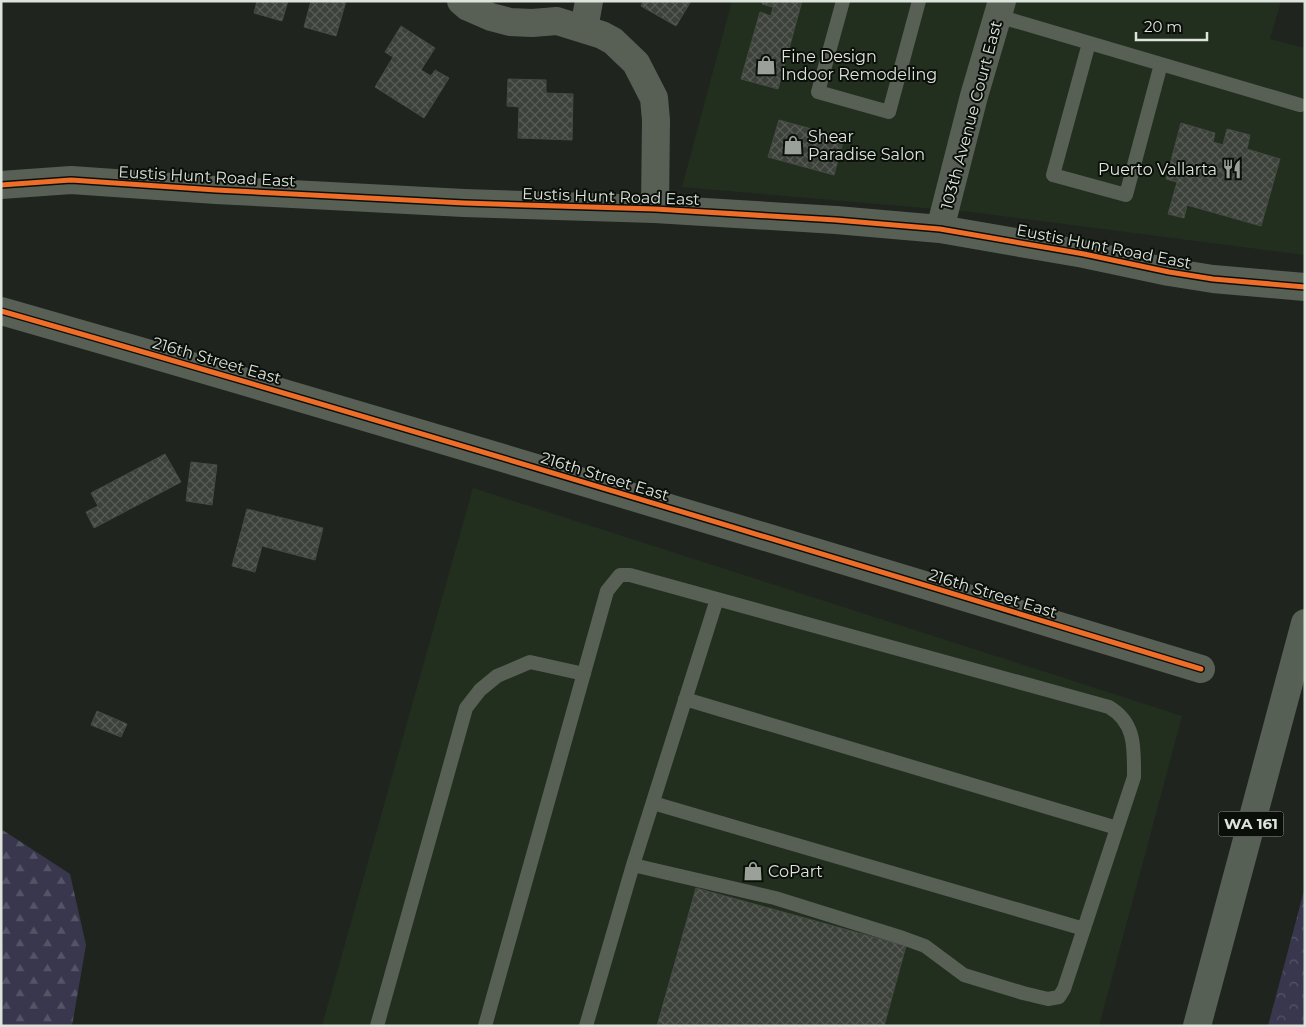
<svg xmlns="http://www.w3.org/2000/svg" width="1306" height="1027" font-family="Montserrat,sans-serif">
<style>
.built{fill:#222f1f}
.forest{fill:url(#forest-firs)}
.park{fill:url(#park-crowns)}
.building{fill:url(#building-cross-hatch);stroke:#464a45}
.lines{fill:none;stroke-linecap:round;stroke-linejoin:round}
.service{stroke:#586056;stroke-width:14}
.minor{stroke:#586056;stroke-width:28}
.primary{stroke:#576055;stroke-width:28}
.cycleway-casing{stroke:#0b0f0a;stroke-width:8}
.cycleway{stroke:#ee6e29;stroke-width:5}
.labels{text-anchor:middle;stroke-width:4;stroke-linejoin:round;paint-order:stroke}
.shield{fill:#0b0f0a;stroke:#9ea49c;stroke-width:1}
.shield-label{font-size:15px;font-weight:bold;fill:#dde4db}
.poi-label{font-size:16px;fill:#dde4db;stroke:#0b0f0a;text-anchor:start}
.street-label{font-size:16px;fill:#dde4db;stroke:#0b0f0a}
</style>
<defs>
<pattern id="forest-firs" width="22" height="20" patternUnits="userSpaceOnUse" patternTransform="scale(1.25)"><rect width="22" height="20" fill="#38374e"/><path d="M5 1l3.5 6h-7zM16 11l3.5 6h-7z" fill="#545467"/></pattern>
<pattern id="park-crowns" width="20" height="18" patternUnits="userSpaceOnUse" patternTransform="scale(1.25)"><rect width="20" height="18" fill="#38374e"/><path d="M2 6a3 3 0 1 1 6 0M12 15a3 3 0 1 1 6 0" fill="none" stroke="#545467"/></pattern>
<pattern id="building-cross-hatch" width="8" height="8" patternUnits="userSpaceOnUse" patternTransform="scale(1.25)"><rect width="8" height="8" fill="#3c413a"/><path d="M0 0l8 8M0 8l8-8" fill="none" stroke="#585c56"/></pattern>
</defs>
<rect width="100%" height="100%" fill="#1f251e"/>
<path class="built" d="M 732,1 L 1281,1 L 1270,39 L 1305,48 L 1305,255 L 971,212 L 682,187 Z
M 473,488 L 1182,716 L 1099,1026 L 322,1026 Z"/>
<path class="forest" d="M 1,829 L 70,874 L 86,945 L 72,1026 L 1,1026 Z"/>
<path class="park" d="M 1305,887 L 1305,1026 L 1268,1026 Z"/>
<path class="building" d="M 257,1 L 288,1 L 282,21 L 254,13 Z
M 311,1 L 346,1 L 336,36 L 304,27 Z
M 643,1 L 691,1 L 676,26 L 641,6 Z
M 762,1 L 802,1 L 778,89 L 741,79 L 760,12 L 771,16 L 773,7 L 762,4 Z
M 401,26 L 435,48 L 421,70 L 431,76 L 435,70 L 449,78 L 424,118 L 375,87 L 393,57 L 385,52 Z
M 508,79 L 546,80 L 546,93 L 573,94 L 572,140 L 518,138 L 519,107 L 507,106 Z
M 779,120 L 844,138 L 834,175 L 768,157 Z
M 1181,123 L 1215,133 L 1213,142 L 1223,145 L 1227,129 L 1250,135 L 1247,149 L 1280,159 L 1261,226 L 1187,205 L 1184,218 L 1168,214 L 1177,182 L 1166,179 Z
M 165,454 L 181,482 L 94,528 L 86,512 L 98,506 L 91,493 Z
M 191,462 L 217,465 L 212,505 L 186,501 Z
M 247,509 L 323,528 L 315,560 L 262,546 L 255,572 L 232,566 Z
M 97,711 L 127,724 L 121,737 L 91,725 Z
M 696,888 L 906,946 L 884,1026 L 657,1026 Z"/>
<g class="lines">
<path class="service" d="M 843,1 L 818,92 L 889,112 L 919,1
M 998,16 L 1300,105
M 1089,43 L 1053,175 L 1126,195 L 1161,64
M 685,699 L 1117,828
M 653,803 L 1084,929
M 633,865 L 775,898 L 903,938 L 925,946 L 964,975 L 1023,993 L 1048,999 L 1059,997 L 1064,989 L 1134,777 C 1134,748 1136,723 1109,707 L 717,599
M 377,1026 L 466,708 L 480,690 L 497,676 L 530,662 L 584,674
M 485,1026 L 607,591 L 620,575 L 630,575 L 717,599 L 633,865 L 586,1026"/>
<path class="minor" d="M 461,1 L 468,7 L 491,17 L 510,22 L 532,23 L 557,21 L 602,35 L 613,41 L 636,63 L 654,98 L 656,120 L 655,209
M 584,29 L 589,1
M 1,185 L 71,180 L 216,190 L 464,203 L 655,209 L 836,220 L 940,229 L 1084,254 L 1169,272 L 1213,279 L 1305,287
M 940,229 L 974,96 L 1002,1
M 1,311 C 403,426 802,548 1201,669"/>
<path class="primary" d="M 1197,1026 L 1305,623"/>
<defs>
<path id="cycleway" d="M 1,185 L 71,180 L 216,190 L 464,203 L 655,209 L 836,220 L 940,229 L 1084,254 L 1169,272 L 1213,279 L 1305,287
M 1,311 C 403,426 802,548 1201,669"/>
</defs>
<use href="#cycleway" class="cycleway-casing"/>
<use href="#cycleway" class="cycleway"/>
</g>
<defs>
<symbol id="shop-bare" viewBox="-9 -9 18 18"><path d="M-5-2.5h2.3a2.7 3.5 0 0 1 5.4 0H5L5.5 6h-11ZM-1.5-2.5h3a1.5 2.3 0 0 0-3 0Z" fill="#9aa199" stroke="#0b0f0a" stroke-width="2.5" paint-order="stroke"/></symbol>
<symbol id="restaurant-bare" viewBox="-9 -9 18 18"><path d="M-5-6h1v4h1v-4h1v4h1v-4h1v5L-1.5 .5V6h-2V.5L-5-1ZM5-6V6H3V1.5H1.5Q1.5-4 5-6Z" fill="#9aa199" stroke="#0b0f0a" stroke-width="2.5" paint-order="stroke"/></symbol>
</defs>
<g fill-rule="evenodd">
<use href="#shop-bare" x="752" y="51" width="28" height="28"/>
<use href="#shop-bare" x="779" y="131" width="28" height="28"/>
<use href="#restaurant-bare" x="1218" y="155" width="28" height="28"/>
<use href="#shop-bare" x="739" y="857" width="28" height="28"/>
</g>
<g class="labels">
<rect class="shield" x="1218.5" y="811.5" width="65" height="25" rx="4"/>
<g class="shield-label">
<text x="1251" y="829">WA 161</text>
</g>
<g class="poi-label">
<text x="781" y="62">Fine Design<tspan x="781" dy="18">Indoor Remodeling</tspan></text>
<text x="808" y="142">Shear<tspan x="808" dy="18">Paradise Salon</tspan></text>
<text x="1217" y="175" text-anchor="end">Puerto Vallarta</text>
<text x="768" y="877">CoPart</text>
</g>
<g class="street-label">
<text transform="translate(971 115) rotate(-75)" y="6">103th Avenue Court East</text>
<text transform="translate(207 176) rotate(3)" y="6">Eustis Hunt Road East</text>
<text transform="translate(611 196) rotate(2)" y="6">Eustis Hunt Road East</text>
<text transform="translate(1104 246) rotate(11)" y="6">Eustis Hunt Road East</text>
<text transform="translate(217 360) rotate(16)" y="6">216th Street East</text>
<text transform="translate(605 476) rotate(17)" y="6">216th Street East</text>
<text transform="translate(993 593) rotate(17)" y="6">216th Street East</text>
</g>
</g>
<rect width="1306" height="1027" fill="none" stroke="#dde4db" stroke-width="5"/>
<path d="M1136 32v8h71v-8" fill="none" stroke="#dde4db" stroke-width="2.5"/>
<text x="1144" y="32" font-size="15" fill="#dde4db" stroke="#0b0f0a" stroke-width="4" paint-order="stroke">20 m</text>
</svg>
